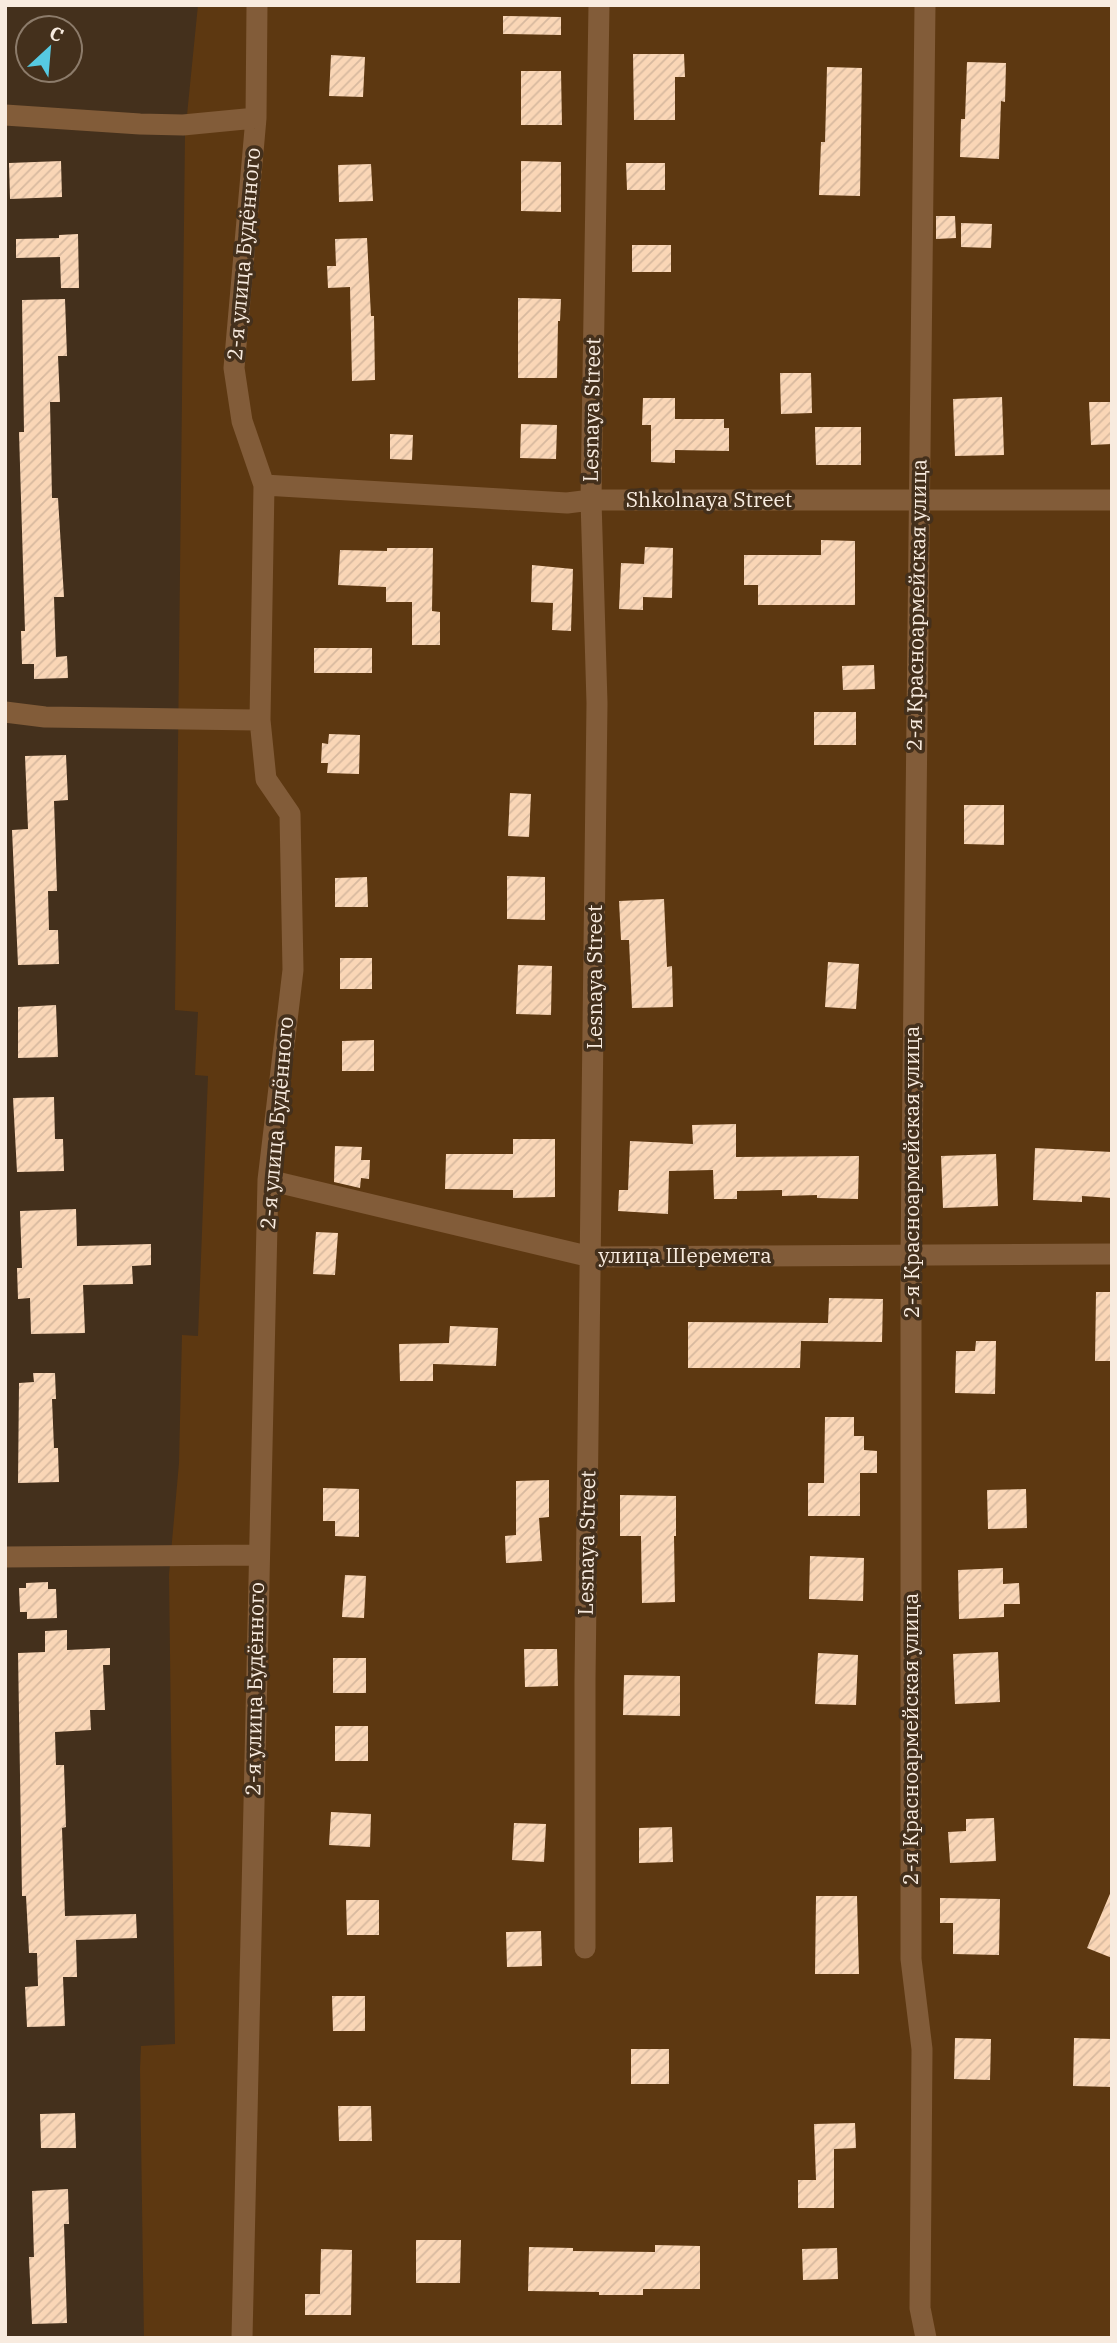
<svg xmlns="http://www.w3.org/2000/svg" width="1117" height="2343" font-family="'IBM Plex Serif',serif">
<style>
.grass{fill:#5d3811}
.building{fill:url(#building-hatch)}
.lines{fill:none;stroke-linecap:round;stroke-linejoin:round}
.minor{stroke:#825c39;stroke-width:21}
.labels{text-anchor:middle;stroke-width:7;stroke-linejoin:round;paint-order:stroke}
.street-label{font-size:21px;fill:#f8ebdf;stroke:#44301c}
</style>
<defs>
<pattern id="building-hatch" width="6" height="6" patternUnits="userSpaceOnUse" patternTransform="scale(1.75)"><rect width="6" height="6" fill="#fad6b6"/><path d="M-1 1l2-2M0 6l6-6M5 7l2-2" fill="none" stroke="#d7b99f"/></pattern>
</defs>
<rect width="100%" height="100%" fill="#44301c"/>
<path class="grass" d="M 198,5 L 1112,5 L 1112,2338 L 144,2338 L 140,2069 L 141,2046 L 175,2044 L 169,1575 L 179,1463 L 182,1335 L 198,1336 L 208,1076 L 195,1075 L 198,1012 L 175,1010 L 185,135 Z"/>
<path class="building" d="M 503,16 L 561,17 L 561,35 L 503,34 Z
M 633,54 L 684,54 L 685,77 L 675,77 L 675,120 L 634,120 Z
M 331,55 L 365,57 L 363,97 L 329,96 Z
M 967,62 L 1006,63 L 1005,102 L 1001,101 L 999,159 L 960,157 L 961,119 L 965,119 Z
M 827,67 L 862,68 L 860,196 L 819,195 L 821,142 L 825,142 Z
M 521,71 L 561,71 L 562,125 L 521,125 Z
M 61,161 L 62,197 L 10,199 L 9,163 Z
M 521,161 L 561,162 L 561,212 L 521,211 Z
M 626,163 L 665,163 L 665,190 L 627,190 Z
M 371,164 L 373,201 L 339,202 L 338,165 Z
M 936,216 L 955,216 L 956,238 L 936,239 Z
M 961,223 L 992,224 L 991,248 L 961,247 Z
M 78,234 L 79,288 L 61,288 L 60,257 L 16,258 L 16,239 L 59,238 L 59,235 Z
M 367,238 L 371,316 L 374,316 L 375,380 L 352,381 L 350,287 L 328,288 L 327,266 L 336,266 L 335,239 Z
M 632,245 L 671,245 L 671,272 L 632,272 Z
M 518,298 L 561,299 L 560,321 L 558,321 L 557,378 L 518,378 Z
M 65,299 L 67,356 L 58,356 L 60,402 L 50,402 L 52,498 L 58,498 L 64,597 L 54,597 L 56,657 L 67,656 L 68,678 L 34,679 L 34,664 L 22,664 L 21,631 L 25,631 L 19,432 L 24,432 L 22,300 Z
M 780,373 L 811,373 L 812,413 L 781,414 Z
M 1002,397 L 1004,455 L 955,456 L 953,399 Z
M 643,398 L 675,398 L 675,419 L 724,419 L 724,428 L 729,428 L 729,451 L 675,450 L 675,463 L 651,462 L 651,425 L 642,425 Z
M 1089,402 L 1112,402 L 1112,444 L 1091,445 Z
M 521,424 L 557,425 L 556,459 L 520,458 Z
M 815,427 L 861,427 L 861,465 L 816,465 Z
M 390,434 L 413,435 L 412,460 L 390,459 Z
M 821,540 L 855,541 L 855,605 L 758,605 L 758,585 L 744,585 L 744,555 L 821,555 Z
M 645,547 L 673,548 L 672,598 L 643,597 L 643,610 L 619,609 L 621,563 L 644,564 Z
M 387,548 L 433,548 L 432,611 L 440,612 L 440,645 L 412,645 L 412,602 L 386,602 L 386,587 L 338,585 L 340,550 L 387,551 Z
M 532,565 L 573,569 L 571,631 L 552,630 L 553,603 L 531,602 Z
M 314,648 L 372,648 L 372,673 L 314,673 Z
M 874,665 L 875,689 L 843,690 L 842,666 Z
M 814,712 L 856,712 L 856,745 L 814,745 Z
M 329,734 L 360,735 L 359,774 L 327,773 L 328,763 L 321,763 L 322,743 L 328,744 Z
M 66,755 L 68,800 L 54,801 L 57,891 L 48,891 L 49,930 L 58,930 L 59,964 L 18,965 L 12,830 L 28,829 L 25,756 Z
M 510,793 L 531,794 L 529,837 L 508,836 Z
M 964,805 L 1004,805 L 1004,845 L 964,844 Z
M 507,876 L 545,877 L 545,920 L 507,919 Z
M 367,877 L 368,907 L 335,907 L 335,878 Z
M 664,899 L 667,967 L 672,966 L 673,1007 L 632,1008 L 629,940 L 621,940 L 619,901 Z
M 340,958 L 372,958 L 372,989 L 340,989 Z
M 828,962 L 859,964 L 856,1009 L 825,1007 Z
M 518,965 L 552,966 L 551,1015 L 516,1014 Z
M 56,1005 L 58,1057 L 18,1058 L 18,1007 Z
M 374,1040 L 374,1071 L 342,1071 L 342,1041 Z
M 54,1097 L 55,1139 L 63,1139 L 64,1171 L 17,1172 L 13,1098 Z
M 736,1124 L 736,1157 L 859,1156 L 858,1199 L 817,1198 L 817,1195 L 782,1196 L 782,1190 L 737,1191 L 737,1199 L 714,1199 L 713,1170 L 669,1171 L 668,1214 L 618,1211 L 619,1190 L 628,1190 L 630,1141 L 693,1144 L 692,1125 Z
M 513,1139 L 555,1139 L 555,1197 L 513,1198 L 513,1190 L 445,1189 L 446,1154 L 513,1154 Z
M 335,1146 L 362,1147 L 361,1160 L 370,1160 L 369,1179 L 361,1178 L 360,1188 L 334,1182 Z
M 1035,1148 L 1112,1152 L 1112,1198 L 1082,1196 L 1082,1202 L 1033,1200 Z
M 996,1154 L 998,1206 L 943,1208 L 941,1156 Z
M 76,1209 L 77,1246 L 151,1244 L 151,1265 L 132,1266 L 133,1284 L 83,1285 L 85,1333 L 31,1334 L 30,1298 L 18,1299 L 17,1268 L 22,1268 L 20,1211 Z
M 316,1232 L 338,1233 L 335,1275 L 313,1274 Z
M 1096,1292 L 1112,1292 L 1112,1361 L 1095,1361 Z
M 829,1298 L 883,1299 L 882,1342 L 801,1341 L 800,1368 L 688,1368 L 688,1322 L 828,1323 Z
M 450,1326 L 498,1328 L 496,1366 L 433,1364 L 433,1381 L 400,1381 L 399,1344 L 449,1343 Z
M 976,1341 L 996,1341 L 995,1394 L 955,1393 L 956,1351 L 975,1351 Z
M 33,1373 L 55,1373 L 56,1399 L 52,1399 L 54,1448 L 58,1448 L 59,1482 L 18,1483 L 19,1383 L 34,1382 Z
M 825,1417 L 854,1417 L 854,1436 L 864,1436 L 864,1450 L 877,1451 L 877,1473 L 860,1473 L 860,1516 L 808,1516 L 808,1483 L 824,1483 Z
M 549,1480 L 549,1517 L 539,1518 L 542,1561 L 506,1563 L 505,1536 L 516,1535 L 516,1481 Z
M 323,1488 L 359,1489 L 359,1537 L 335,1536 L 335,1521 L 323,1521 Z
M 1026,1489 L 1027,1528 L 988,1529 L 987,1490 Z
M 620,1495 L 676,1496 L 676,1536 L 674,1536 L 675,1602 L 642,1603 L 641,1536 L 620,1536 Z
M 810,1556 L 864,1558 L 863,1601 L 809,1599 Z
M 1003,1568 L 1003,1584 L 1019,1583 L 1020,1604 L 1004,1604 L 1004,1617 L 959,1619 L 958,1570 Z
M 345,1575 L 366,1576 L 364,1618 L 342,1617 Z
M 48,1582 L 48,1589 L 56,1589 L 57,1618 L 27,1619 L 27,1612 L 20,1612 L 19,1588 L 26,1588 L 26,1583 Z
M 67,1630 L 67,1650 L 110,1648 L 110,1665 L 103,1665 L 105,1710 L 90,1710 L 91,1730 L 55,1732 L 56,1765 L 64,1765 L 66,1827 L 62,1828 L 65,1916 L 136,1914 L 137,1938 L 76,1940 L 77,1977 L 63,1977 L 65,2026 L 27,2027 L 25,1987 L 38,1986 L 37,1953 L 29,1953 L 26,1896 L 22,1896 L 18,1653 L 45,1652 L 45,1631 Z
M 524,1649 L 557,1649 L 558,1686 L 525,1687 Z
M 998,1652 L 1000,1702 L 955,1704 L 953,1654 Z
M 818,1653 L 858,1655 L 856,1705 L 815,1704 Z
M 333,1658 L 366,1658 L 366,1693 L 333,1693 Z
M 624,1675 L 680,1676 L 680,1716 L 623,1715 Z
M 335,1726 L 368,1726 L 368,1761 L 335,1761 Z
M 331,1812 L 371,1814 L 370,1847 L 329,1845 Z
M 994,1818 L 996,1861 L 950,1863 L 948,1832 L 966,1831 L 966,1819 Z
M 514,1823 L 546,1824 L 544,1862 L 512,1860 Z
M 672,1827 L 673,1862 L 639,1863 L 639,1828 Z
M 1112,1889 L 1112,1958 L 1087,1948 Z
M 816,1896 L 857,1896 L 859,1974 L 815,1974 Z
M 940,1898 L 1000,1899 L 999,1955 L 953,1954 L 953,1923 L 940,1923 Z
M 346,1900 L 379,1900 L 379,1935 L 347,1935 Z
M 541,1931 L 542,1966 L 507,1967 L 506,1932 Z
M 332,1996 L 365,1996 L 365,2031 L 333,2031 Z
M 955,2038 L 991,2039 L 990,2080 L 954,2079 Z
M 1074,2038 L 1112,2039 L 1112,2087 L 1073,2086 Z
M 631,2049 L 669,2049 L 669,2084 L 631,2084 Z
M 338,2106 L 371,2106 L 372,2141 L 339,2141 Z
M 75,2113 L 76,2148 L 41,2148 L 40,2114 Z
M 855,2123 L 856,2148 L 834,2149 L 834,2208 L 798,2208 L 798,2180 L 816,2180 L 814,2124 Z
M 68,2189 L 69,2224 L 64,2224 L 67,2323 L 32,2324 L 29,2257 L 34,2257 L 32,2191 Z
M 416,2240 L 461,2240 L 460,2283 L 416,2283 Z
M 655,2245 L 700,2246 L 700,2289 L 643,2289 L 643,2295 L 599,2295 L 599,2292 L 528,2291 L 529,2247 L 573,2248 L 573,2251 L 655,2252 Z
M 837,2248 L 838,2279 L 803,2280 L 802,2249 Z
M 321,2249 L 352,2250 L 351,2315 L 305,2315 L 305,2294 L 320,2294 Z"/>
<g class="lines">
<path class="minor" d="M 925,5 L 911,1256 L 911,1959 L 922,2049 L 920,2308 L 926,2338
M 5,115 L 140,124 L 183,125 L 256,118
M 264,485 L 567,503 L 591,500 L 1112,500
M 5,712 L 45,717 L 260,720
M 268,1180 L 591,1257 L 1112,1254
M 5,1557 L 258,1555
M 585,1948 L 585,1680 L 597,703 L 591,500 L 599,5
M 242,2338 L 268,1180 L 293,970 L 290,814 L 266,779 L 260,720 L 264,485 L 242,421 L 234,368 L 256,118 L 257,5"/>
</g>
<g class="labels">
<g class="street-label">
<text transform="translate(244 254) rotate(-85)" y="7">2-я улица Будённого</text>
<text transform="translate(592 410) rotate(-89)" y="7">Lesnaya Street</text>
<text x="709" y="507">Shkolnaya Street</text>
<text transform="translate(917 605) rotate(-89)" y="7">2-я Красноармейская улица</text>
<text transform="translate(595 977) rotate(-90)" y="7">Lesnaya Street</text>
<text transform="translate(277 1123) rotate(-85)" y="7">2-я улица Будённого</text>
<text transform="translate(912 1172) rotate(-90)" y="7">2-я Красноармейская улица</text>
<text x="685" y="1263">улица Шеремета</text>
<text transform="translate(587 1543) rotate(-89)" y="7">Lesnaya Street</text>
<text transform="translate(255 1689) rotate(-89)" y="7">2-я улица Будённого</text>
<text transform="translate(911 1739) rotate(-90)" y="7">2-я Красноармейская улица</text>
</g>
</g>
<rect width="1117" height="2343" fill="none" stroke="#f8ebdf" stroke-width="14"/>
<g transform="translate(49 49) rotate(26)"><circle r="33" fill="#44301c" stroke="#8c7b6a" stroke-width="2"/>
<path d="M0-5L12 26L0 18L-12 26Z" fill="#56c9e1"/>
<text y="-10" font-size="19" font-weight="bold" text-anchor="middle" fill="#f8ebdf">С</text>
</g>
</svg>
